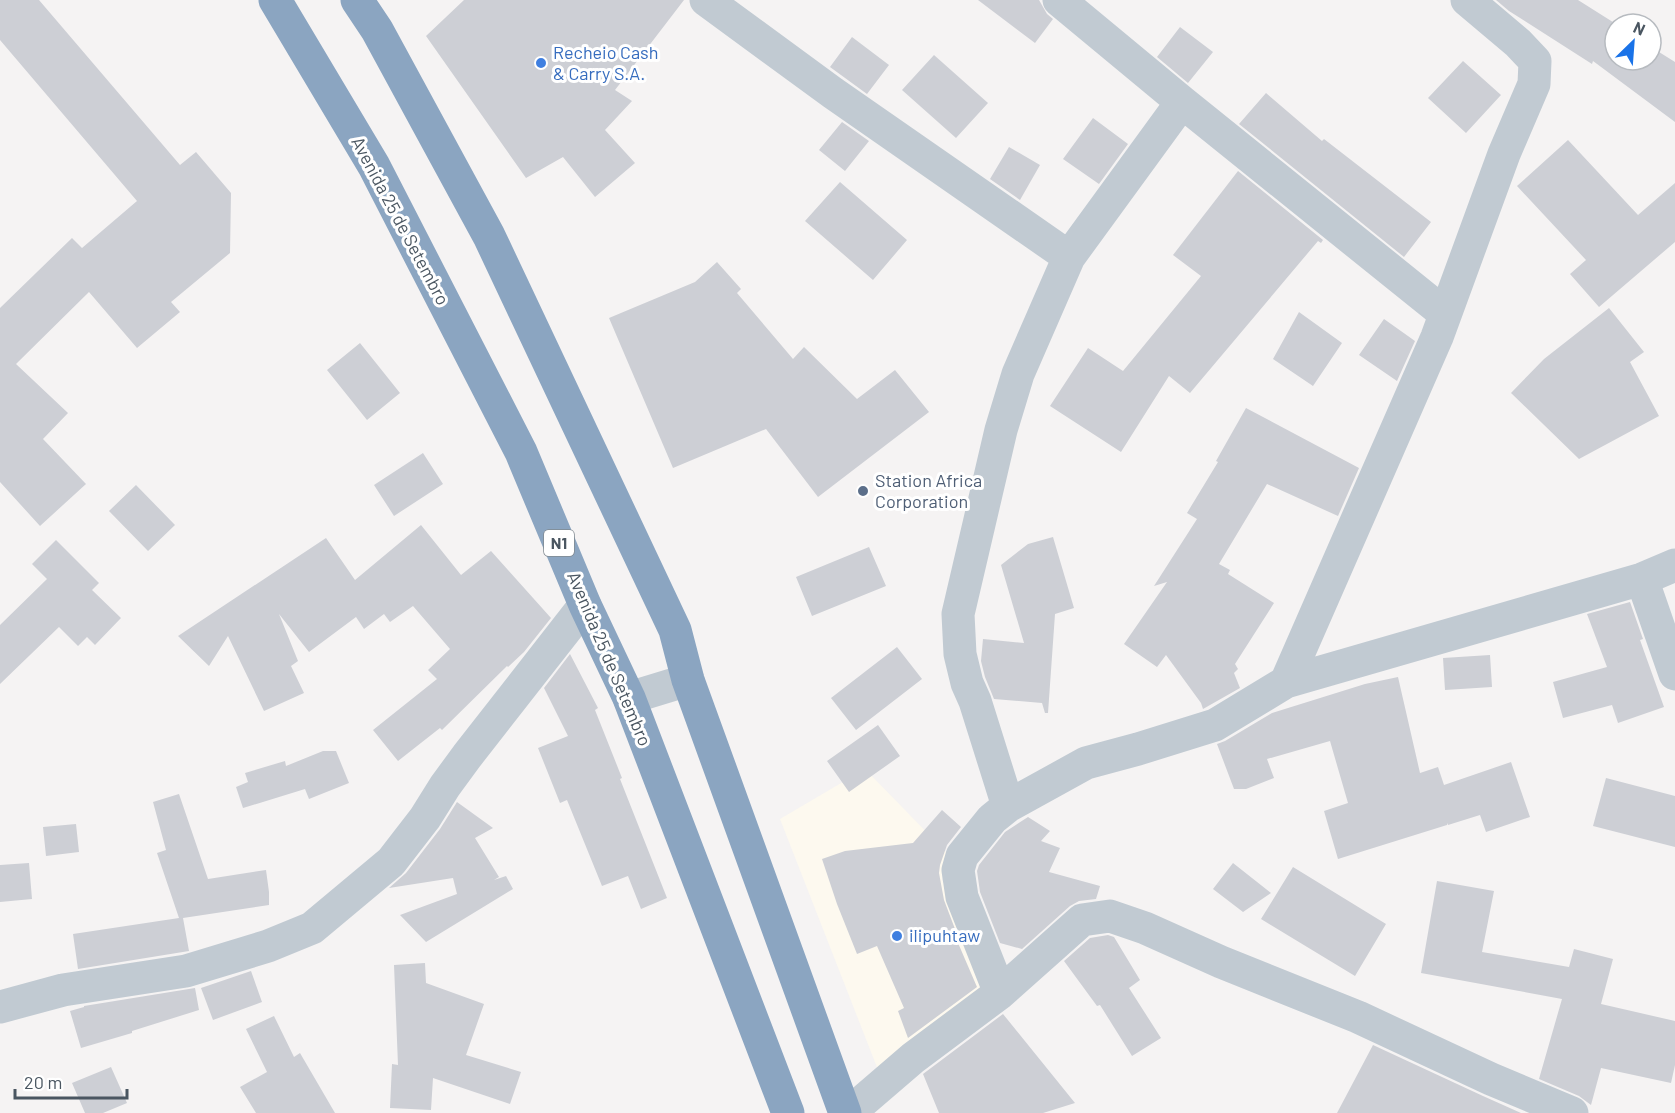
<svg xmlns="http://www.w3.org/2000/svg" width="1675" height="1113" font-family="Barlow,sans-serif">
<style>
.commercial{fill:#fdf9ef}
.building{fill:#cdcfd5}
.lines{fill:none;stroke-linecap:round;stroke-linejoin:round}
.minor{stroke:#c1cad2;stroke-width:33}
.highway{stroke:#8ba5c1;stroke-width:33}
.shop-dot{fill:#3f7fe0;stroke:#fff;stroke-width:2}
.service-dot{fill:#5c6f8a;stroke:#fff;stroke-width:2}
.labels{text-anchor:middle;stroke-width:6;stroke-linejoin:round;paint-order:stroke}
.shield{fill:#fff;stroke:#808990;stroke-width:1.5}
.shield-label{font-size:16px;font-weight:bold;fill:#4a5661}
.shop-label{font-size:18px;fill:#366cbe;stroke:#fff;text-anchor:start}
.street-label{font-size:18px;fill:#4a5661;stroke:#fff}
.service-label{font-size:18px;fill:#4e5e75;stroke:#fff;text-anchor:start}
</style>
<rect width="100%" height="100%" fill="#f5f3f3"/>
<path class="commercial" d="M 865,769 L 946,852 L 942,880 L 992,992 L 880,1075 L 780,819 Z"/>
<path class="building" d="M 0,0 L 39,0 L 180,165 L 196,152 L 231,193 L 230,253 L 171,302 L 180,312 L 137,348 L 89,292 L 16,364 L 68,413 L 43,439 L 86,484 L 40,526 L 0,482 L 0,308 L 72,238 L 82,248 L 137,201 L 0,40 Z
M 464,0 L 684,0 L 615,90 L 632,101 L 605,130 L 635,163 L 595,197 L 563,157 L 526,178 L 426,36 Z
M 978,0 L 1039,0 L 1047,14 L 1053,19 L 1035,43 Z
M 1496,0 L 1578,0 L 1616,24 L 1615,60 L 1651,60 L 1651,47 L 1675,62 L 1675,122 L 1593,61 L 1592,64 L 1509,11 Z
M 1180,27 L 1213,52 L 1188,83 L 1157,57 Z
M 852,37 L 889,65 L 867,94 L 830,67 Z
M 934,55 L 988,103 L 956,138 L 902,90 Z
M 1463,61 L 1501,95 L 1466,133 L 1428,98 Z
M 1266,93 L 1322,141 L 1324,139 L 1431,222 L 1404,257 L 1239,124 Z
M 1093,118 L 1128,144 L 1099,184 L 1063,159 Z
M 842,122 L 869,141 L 845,171 L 819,150 Z
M 1568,140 L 1638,215 L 1675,183 L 1675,242 L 1599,307 L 1570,274 L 1586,260 L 1517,186 Z
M 1009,147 L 1040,165 L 1020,200 L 990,179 Z
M 1238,171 L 1323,240 L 1321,243 L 1318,241 L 1190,393 L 1169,376 L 1121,452 L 1050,406 L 1088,348 L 1123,371 L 1201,276 L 1173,255 Z
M 840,182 L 907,240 L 873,280 L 805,221 Z
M 717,262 L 741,289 L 737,293 L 793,359 L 804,347 L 857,399 L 895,370 L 929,412 L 818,497 L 766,429 L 673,468 L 609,318 L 695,282 Z
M 1609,308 L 1644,352 L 1630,362 L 1659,416 L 1579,459 L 1511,393 L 1544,359 Z
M 1299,312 L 1342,343 L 1313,386 L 1273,359 Z
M 1384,319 L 1415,341 L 1397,381 L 1359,355 Z
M 360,343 L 400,393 L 367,420 L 327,370 Z
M 1246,408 L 1359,468 L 1338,516 L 1267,484 L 1219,564 L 1230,570 L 1228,574 L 1274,603 L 1235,664 L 1238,669 L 1234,673 L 1240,688 L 1203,709 L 1201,703 L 1166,655 L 1157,667 L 1124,644 L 1167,582 L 1154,586 L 1197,519 L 1187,513 L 1218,462 L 1216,461 Z
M 423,453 L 443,484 L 394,516 L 374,485 Z
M 136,485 L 175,525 L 148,551 L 109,511 Z
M 421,525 L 461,575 L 491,551 L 551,618 L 524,652 L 508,667 L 507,666 L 442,730 L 440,728 L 398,761 L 373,730 L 437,679 L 428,670 L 450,649 L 413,606 L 390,622 L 384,614 L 364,629 L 356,617 L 309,652 L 279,614 L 298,661 L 291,666 L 304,693 L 264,711 L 228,636 L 209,666 L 178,636 L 326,538 L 355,580 Z
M 1053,537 L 1074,608 L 1055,614 L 1048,713 L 1045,713 L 1042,703 L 994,699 L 985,677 L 981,661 L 983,639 L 1024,643 L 1001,565 L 1028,544 Z
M 56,540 L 99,583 L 92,590 L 121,618 L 95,645 L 87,637 L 78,646 L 59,627 L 0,684 L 0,625 L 47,579 L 32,564 Z
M 869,547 L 886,586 L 812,616 L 796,577 Z
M 1630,602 L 1643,639 L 1640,640 L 1664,707 L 1618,723 L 1612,705 L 1563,718 L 1553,682 L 1607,667 L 1587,614 Z
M 897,647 L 922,679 L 856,730 L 831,698 Z
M 570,654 L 598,708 L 595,710 L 622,778 L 620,779 L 667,898 L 641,909 L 628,876 L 602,886 L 567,800 L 560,803 L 538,748 L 568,736 L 544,688 Z
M 1490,655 L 1492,687 L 1445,690 L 1443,658 Z
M 1398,677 L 1420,773 L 1438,767 L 1444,785 L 1511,762 L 1530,817 L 1486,832 L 1480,815 L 1448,825 L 1448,823 L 1447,825 L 1338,859 L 1324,811 L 1348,803 L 1330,741 L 1267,759 L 1274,778 L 1246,789 L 1234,789 L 1217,744 L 1225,741 L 1272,713 L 1365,684 Z
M 878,725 L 900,756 L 849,792 L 827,761 Z
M 323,751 L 336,751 L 349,783 L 309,799 L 305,789 L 243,808 L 236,787 L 248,782 L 245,773 L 285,761 L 286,766 Z
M 1606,778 L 1675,796 L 1675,847 L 1593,826 Z
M 179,794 L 208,879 L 266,870 L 269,892 L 269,905 L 183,918 L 189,951 L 78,969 L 73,934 L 179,918 L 157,853 L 166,850 L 153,802 Z
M 457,802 L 493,828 L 475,838 L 499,877 L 494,880 L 506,876 L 513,889 L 426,942 L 400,915 L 457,894 L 453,878 L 389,888 L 406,873 L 440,829 Z
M 942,810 L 961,827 L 947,845 L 940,865 L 939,873 L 944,900 L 955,929 L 952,929 L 977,987 L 908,1038 L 898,1011 L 904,1008 L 877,946 L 857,954 L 837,904 L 822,859 L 845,851 L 913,843 Z
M 1028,817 L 1050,831 L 1041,841 L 1060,848 L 1049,872 L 1100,886 L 1096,899 L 1079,901 L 1070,906 L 1022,949 L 1000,943 L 980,892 L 977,871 L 979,865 L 1005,832 Z
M 76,824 L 79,852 L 46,856 L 43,827 Z
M 29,863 L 32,899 L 0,902 L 0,865 Z
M 1233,863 L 1271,893 L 1243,912 L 1213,889 Z
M 1293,867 L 1386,924 L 1355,976 L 1261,919 Z
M 1437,881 L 1494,891 L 1482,952 L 1569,967 L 1574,949 L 1613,959 L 1601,1004 L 1675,1021 L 1675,1065 L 1671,1083 L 1601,1068 L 1591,1105 L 1579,1096 L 1539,1079 L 1562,999 L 1421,973 Z
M 1108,935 L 1114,937 L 1140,980 L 1129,988 L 1161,1038 L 1132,1056 L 1100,1005 L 1097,1006 L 1064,961 L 1090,938 Z
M 425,963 L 426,983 L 484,1004 L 466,1055 L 521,1072 L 510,1104 L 433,1078 L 431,1110 L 390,1108 L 392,1064 L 398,1065 L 394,965 Z
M 251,971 L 262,1002 L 213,1020 L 201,988 Z
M 195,988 L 199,1010 L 132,1031 L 132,1033 L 81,1048 L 70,1011 L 84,1007 L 84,1006 Z
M 1003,1014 L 1075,1103 L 1043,1113 L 939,1113 L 923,1074 Z
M 274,1016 L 294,1057 L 300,1053 L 335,1113 L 256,1113 L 240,1087 L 267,1072 L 246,1029 Z
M 1373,1045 L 1483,1096 L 1521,1113 L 1337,1113 Z
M 111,1067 L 127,1103 L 103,1113 L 85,1113 L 72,1083 Z"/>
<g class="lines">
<path class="minor" d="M 706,0 L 833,93 L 1069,257
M 1059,0 L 1182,102 L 1444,313
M 1642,579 L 1675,674
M 1286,682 L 1437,337 L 1504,154 L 1534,84 L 1535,61 L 1518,43 L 1467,0
M 629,698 L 688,680
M 1008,806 L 975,701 L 967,683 L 960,654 L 958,614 L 1001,430 L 1018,374 L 1069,257 L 1182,102
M 1000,993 L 962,897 L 958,870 L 962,856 L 992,819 L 1008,806 L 1086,763 L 1138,749 L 1215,725 L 1286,682 L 1642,579 L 1675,565
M 0,1007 L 63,990 L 186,971 L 268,946 L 312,928 L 391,862 L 425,818 L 445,786 L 467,756 L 585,605
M 849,1113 L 913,1058 L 1000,993 L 1082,920 L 1110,916 L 1145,928 L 1221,962 L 1358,1017 L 1491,1079 L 1572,1113"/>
<path class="highway" d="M 275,0 L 374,166 L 521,452 L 585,605 L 629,698 L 788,1113
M 357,0 L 377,30 L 489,236 L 675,630 L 688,680 L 845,1113"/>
</g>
<g class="shop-dot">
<circle cx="541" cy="63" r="6"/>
<circle cx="897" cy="936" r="6"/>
</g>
<circle class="service-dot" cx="863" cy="491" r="6"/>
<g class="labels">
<rect class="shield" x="544" y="530" width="30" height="26" rx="4.5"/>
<g class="shield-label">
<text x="559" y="549">N1</text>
</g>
<g class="shop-label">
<text x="553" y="59">Recheio Cash<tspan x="553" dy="21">&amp; Carry S.A.</tspan></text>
<text x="909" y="942">ilipuhtaw</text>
</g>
<g class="street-label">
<text transform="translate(400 221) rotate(62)" y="6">Avenida 25 de Setembro</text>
<text transform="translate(609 659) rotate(67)" y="6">Avenida 25 de Setembro</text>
</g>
<g class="service-label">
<text x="875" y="487">Station Africa<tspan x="875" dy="21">Corporation</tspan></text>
</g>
</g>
<g transform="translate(1633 42) rotate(25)"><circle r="28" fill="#ffffff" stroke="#b7bbc0" stroke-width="1.5"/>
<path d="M0-4.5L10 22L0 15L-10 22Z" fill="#1a73e8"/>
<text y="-9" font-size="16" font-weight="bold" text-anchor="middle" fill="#4a5661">N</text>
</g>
<path d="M15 1089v9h112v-9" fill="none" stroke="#4a5661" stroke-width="3"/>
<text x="24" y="1089" font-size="18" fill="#4a5661" stroke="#ffffff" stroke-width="4.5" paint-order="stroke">20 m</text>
</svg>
